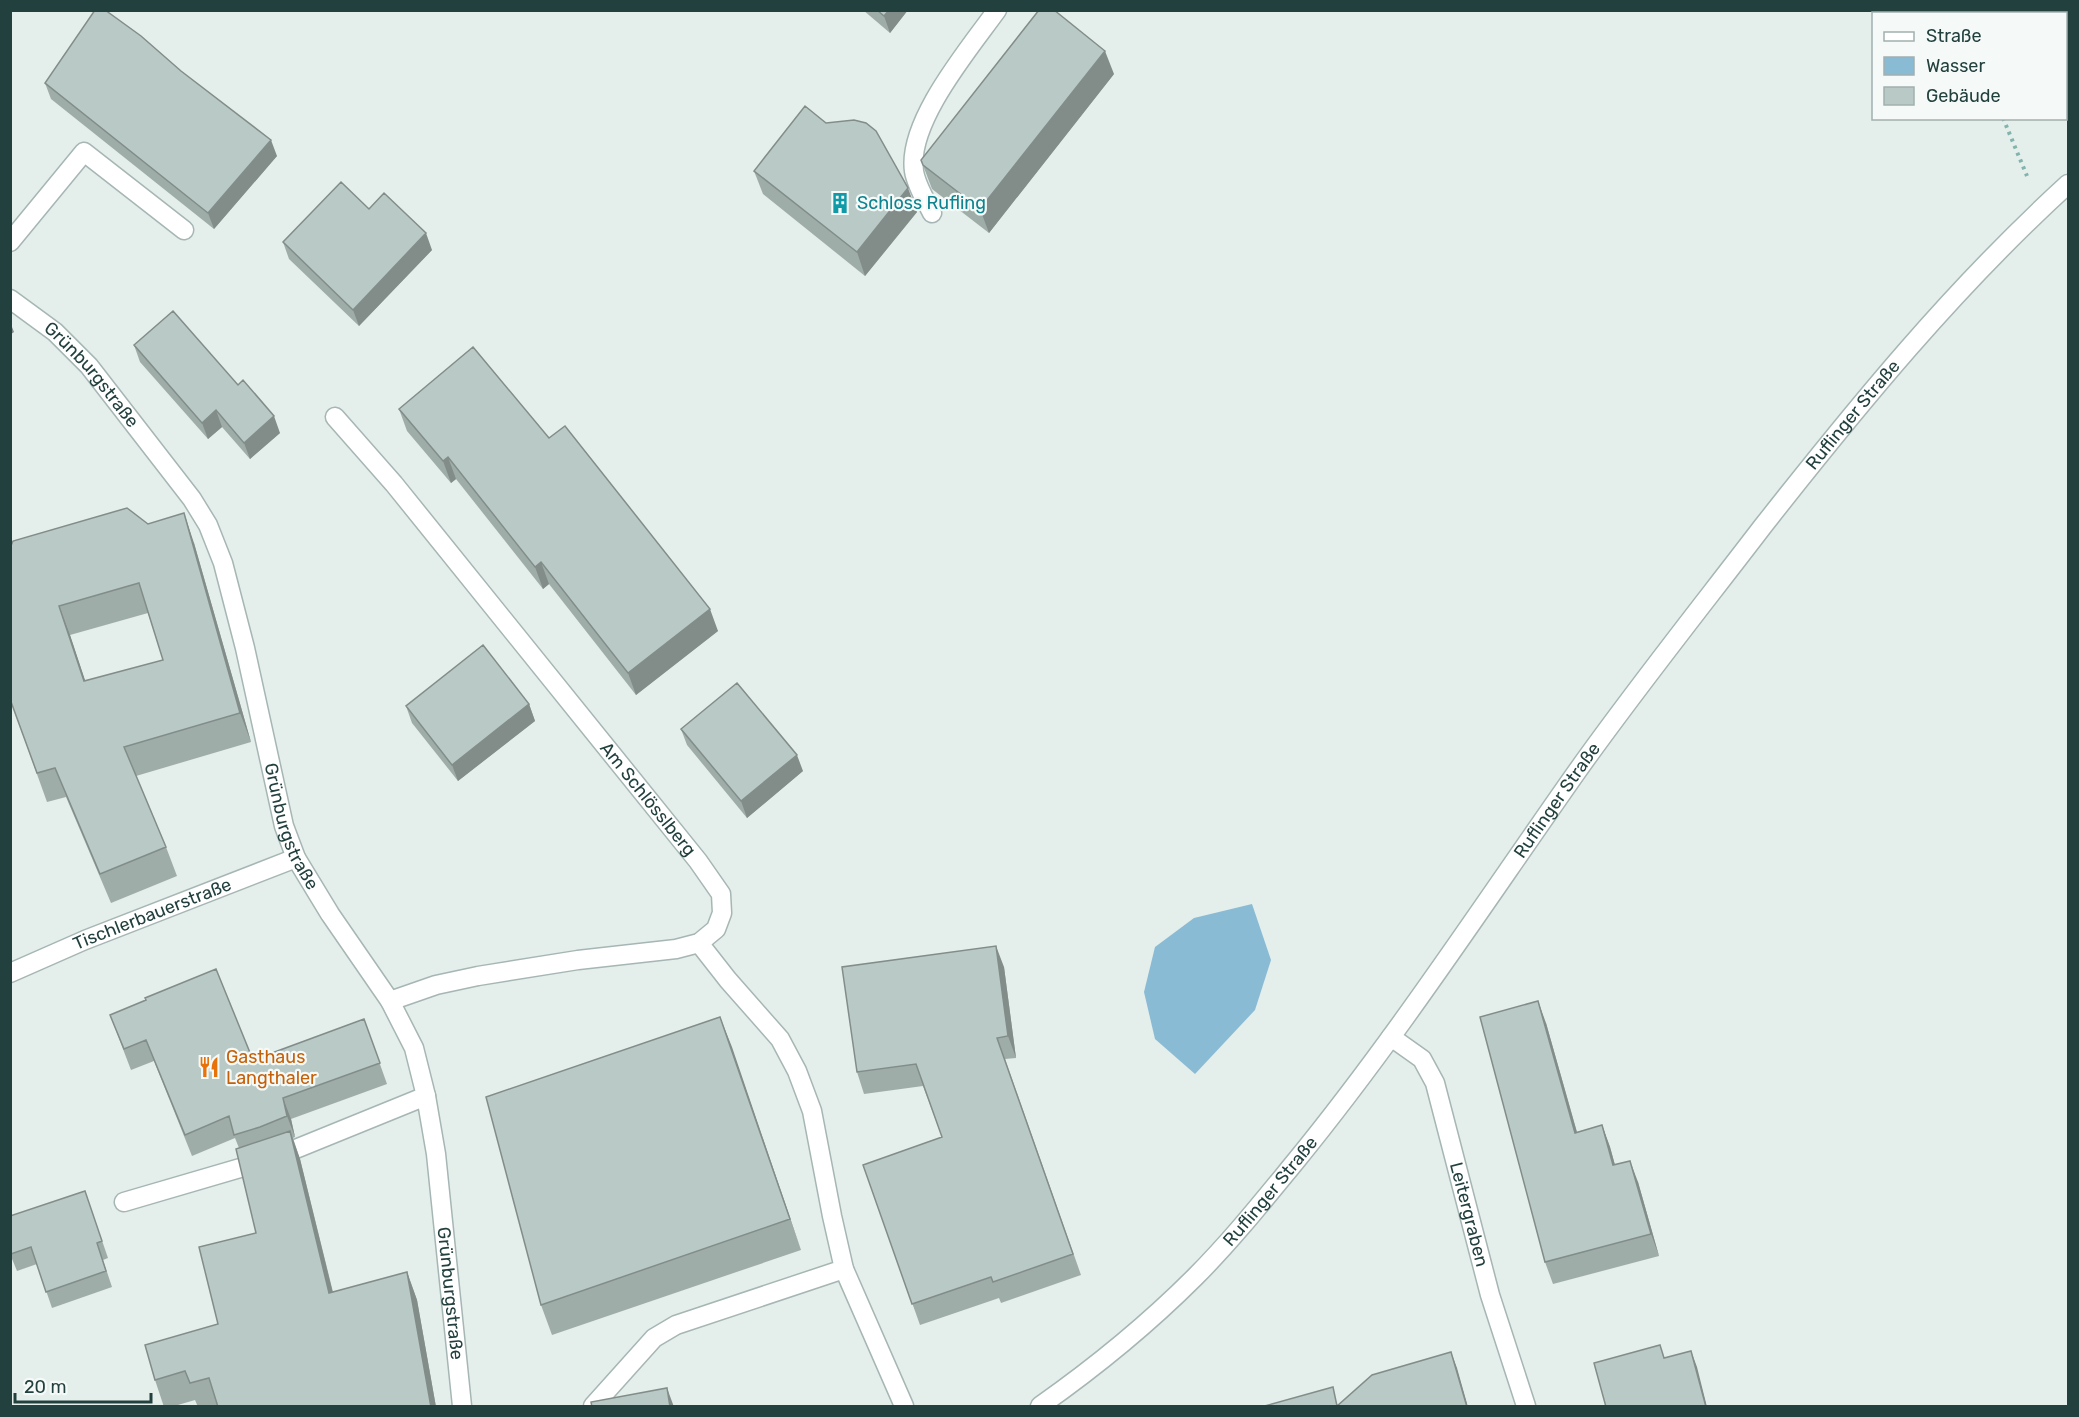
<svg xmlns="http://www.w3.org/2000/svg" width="2079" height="1417" font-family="Rubik,sans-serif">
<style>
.water{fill:#8abbd5}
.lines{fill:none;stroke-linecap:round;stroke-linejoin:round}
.minor-casing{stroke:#a6b6b4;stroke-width:21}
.path{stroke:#83b3ad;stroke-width:4;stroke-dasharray:3 4.5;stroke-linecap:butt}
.minor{stroke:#fff;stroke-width:18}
.wall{fill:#9fada9;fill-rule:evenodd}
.shaded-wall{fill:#828d8a}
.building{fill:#b9c9c5;stroke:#828d8a;stroke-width:1.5;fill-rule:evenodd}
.labels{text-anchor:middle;stroke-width:4.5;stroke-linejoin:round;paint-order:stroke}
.culture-label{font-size:18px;fill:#0d838f;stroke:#f5faf8;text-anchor:start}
.street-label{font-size:18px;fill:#22403e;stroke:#f5faf8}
.food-label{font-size:18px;fill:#c56008;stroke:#f5faf8;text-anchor:start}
</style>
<rect width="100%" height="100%" fill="#e4eeeb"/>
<path class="water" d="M 1252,904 L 1271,960 L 1255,1010 L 1195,1074 L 1155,1039 L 1144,992 L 1155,947 L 1194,918 Z"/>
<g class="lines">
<defs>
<g id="minor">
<path d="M 932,213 C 926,201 916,185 914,171 C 907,122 969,49 997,10"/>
<path d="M 10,242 L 84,152 L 184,230"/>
<path id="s1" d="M 10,299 L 55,332 L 89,366 L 192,499 L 208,525 L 223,563 L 245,648 L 284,826 L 296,858 L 330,914 L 390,1001 L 414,1048 L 426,1096 L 436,1154 L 462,1406"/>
<path id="s2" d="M 335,417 L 394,484 L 698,861 L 721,894 L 722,913 L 716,929 L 699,943 L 676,949 L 578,960 L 478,976 L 436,985 L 390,1001"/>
<path id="s3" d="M 10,973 L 85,940 L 296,858"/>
<path id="s4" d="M 1391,1037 L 1422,1059 L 1435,1083 L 1490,1295 L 1526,1406"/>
<path d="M 124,1202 L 271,1159 L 426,1096"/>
<path d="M 844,1269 L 904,1406"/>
<path d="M 593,1406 L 654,1338 L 676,1325 L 844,1269 L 832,1216 L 812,1111 L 797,1071 L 780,1039 L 728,980 L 699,943"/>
<path id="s5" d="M 1040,1406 C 1094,1368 1148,1324 1195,1277 C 1231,1241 1263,1201 1295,1162 C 1397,1037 1485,902 1578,770 C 1637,687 1701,607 1763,526 C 1859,404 1953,289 2068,184"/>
</g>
</defs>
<use href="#minor" class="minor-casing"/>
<path class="path" d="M 1971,10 L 1972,14
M 2003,118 L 2027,176"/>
<use href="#minor" class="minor"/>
</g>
<path class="wall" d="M 863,10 L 908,10 L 890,33 Z
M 1114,74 L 989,233 L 932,189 L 921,160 Z
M 45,83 L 277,156 L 214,229 L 51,99 Z
M 754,171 L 917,212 L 865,276 L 763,194 Z
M 369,209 L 432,250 L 359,326 L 289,259 L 283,242 Z
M 134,345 L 280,433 L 250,459 L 222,427 L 208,439 L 140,362 Z
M 399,409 L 549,438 L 718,631 L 636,695 L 549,584 L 543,589 L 456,479 L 451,483 L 407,431 Z
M 148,524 L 194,543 L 251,742 L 136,776 L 166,847 L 177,876 L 111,903 L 66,797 L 47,802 L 10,699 L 10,548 ZM 148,613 L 163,660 L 85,681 L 70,635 Z
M 529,704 L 535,721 L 458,781 L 412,723 L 406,706 Z
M 681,729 L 803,771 L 747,818 L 687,745 Z
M 1004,967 L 1016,1058 L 1005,1059 L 1081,1275 L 1001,1303 L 999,1298 L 920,1325 L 863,1165 L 942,1137 L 923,1086 L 864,1094 L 857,1072 Z
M 110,1015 L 253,1060 L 364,1019 L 387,1084 L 291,1119 L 295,1137 L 293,1138 L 300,1159 L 333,1292 L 407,1272 L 417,1300 L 436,1407 L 198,1407 L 195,1400 L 171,1407 L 164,1407 L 155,1380 L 218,1324 L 256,1233 L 239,1148 L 235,1138 L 192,1156 L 154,1061 L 131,1070 Z
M 720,1017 L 801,1250 L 552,1335 L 541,1305 Z
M 1546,1023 L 1577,1132 L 1602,1125 L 1610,1147 L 1615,1165 L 1638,1182 L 1659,1256 L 1553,1284 L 1545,1262 Z
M 85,1191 L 108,1258 L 103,1260 L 112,1287 L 52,1308 L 37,1264 L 17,1271 L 10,1254 Z"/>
<path class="shaded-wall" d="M 889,10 L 908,10 L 890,33 L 884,16 Z
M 1105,51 L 1114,74 L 989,233 L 980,209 Z
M 271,140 L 277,156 L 214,229 L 208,213 Z
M 908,188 L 917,212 L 865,276 L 857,252 Z
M 426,233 L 432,250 L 359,326 L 353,310 Z
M 10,322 L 14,332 L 10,335 Z
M 216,410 L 222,427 L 208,439 L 202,423 Z
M 274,416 L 280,433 L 250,459 L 244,443 Z
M 448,457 L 456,479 L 451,483 L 443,461 Z
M 184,513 L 194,543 L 251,742 L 240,713 Z
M 541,562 L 549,584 L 543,589 L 535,567 Z
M 59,606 L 70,635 L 95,710 L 84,681 Z
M 710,609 L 718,631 L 636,695 L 628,673 Z
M 529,704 L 535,721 L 458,781 L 452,765 Z
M 797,755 L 803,771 L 747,818 L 741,801 Z
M 996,946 L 1004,967 L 1016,1058 L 1008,1036 Z
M 1538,1001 L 1546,1023 L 1583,1154 L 1575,1133 Z
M 720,1017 L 732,1047 L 801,1250 L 790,1219 Z
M 283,1098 L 291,1119 L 295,1137 L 287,1116 Z
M 1602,1125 L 1610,1147 L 1621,1187 L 1613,1165 Z
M 290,1131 L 300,1159 L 340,1322 L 329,1293 Z
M 1630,1161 L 1638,1182 L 1659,1256 L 1651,1234 Z
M 407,1272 L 417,1300 L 436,1407 L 431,1407 Z
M 1691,1351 L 1697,1367 L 1707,1407 L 1706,1407 Z
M 1451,1352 L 1457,1368 L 1468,1407 L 1467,1407 Z
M 667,1388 L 674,1407 L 670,1407 Z"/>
<path class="building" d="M 95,10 L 105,10 L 141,36 L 181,71 L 271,140 L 208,213 L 45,83 Z
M 877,10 L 889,10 L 884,16 Z
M 1039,10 L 1054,10 L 1105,51 L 980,209 L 923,165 L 921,160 Z
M 805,106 L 826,123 L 854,120 L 866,123 L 876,131 L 908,188 L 857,252 L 754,171 Z
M 341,182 L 369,209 L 384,193 L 426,233 L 353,310 L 283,242 Z
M 173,311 L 238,385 L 243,380 L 274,416 L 244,443 L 216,410 L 202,423 L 134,345 Z
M 473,347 L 549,438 L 565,426 L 710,609 L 628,673 L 541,562 L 535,567 L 448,457 L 443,461 L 399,409 Z
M 127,508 L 148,524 L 184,513 L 240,713 L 124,747 L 166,847 L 100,874 L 55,768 L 37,773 L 10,699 L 10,548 L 13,541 ZM 139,583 L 163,660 L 84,681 L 59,606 Z
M 483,645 L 529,704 L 452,765 L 406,706 Z
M 737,683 L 797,755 L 741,801 L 681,729 Z
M 996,946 L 1008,1036 L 997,1038 L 1073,1254 L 993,1282 L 991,1277 L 912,1304 L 863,1165 L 942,1137 L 916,1064 L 857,1072 L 842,967 Z
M 216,969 L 253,1060 L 364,1019 L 380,1063 L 283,1098 L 287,1116 L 260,1127 L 234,1135 L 229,1116 L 185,1135 L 146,1040 L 124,1049 L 110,1015 L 146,1000 L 145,998 Z
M 1538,1001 L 1575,1133 L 1602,1125 L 1613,1165 L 1630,1161 L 1651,1234 L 1545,1262 L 1480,1017 Z
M 720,1017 L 790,1219 L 541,1305 L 486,1097 Z
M 290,1131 L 329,1293 L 407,1272 L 431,1407 L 218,1407 L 209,1378 L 190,1383 L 185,1371 L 155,1380 L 145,1345 L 218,1324 L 199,1247 L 256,1233 L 236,1149 Z
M 85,1191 L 102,1241 L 97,1243 L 106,1271 L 46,1292 L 31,1247 L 11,1254 L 10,1216 Z
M 1660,1345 L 1664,1358 L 1691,1351 L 1706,1407 L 1606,1407 L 1594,1363 Z
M 1451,1352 L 1467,1407 L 1261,1407 L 1333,1387 L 1337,1406 L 1372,1375 Z
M 667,1388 L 670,1407 L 592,1407 L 591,1402 Z"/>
<defs>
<symbol id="building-bare" viewBox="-9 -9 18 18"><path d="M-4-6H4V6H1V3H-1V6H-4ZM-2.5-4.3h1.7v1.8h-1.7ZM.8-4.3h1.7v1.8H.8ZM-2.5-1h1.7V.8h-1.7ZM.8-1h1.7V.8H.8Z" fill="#0f9aa8" stroke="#f5faf8" stroke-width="2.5" paint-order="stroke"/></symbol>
<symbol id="restaurant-bare" viewBox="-9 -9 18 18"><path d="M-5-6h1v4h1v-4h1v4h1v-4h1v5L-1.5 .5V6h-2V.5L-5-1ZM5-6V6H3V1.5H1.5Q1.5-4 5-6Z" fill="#e8710a" stroke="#f5faf8" stroke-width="2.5" paint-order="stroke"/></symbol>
</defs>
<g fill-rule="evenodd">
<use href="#building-bare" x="825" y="188" width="30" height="30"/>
<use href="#restaurant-bare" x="194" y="1052" width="30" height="30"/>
</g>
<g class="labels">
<g class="culture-label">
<text x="857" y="209">Schloss Rufling</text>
</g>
<g class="street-label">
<text dy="6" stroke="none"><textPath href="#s1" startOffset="112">Grünburgstraße</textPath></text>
<text dy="6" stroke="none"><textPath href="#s5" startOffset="1287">Ruflinger Straße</textPath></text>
<text dy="6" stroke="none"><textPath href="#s2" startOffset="494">Am Schlösslberg</textPath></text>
<text dy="6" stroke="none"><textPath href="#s5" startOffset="801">Ruflinger Straße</textPath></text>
<text dy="6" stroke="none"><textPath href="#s1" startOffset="616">Grünburgstraße</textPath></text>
<text dy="6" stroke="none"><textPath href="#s3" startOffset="154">Tischlerbauerstraße</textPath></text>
<text dy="6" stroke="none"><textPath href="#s5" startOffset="316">Ruflinger Straße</textPath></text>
<text dy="6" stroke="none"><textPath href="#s4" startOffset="201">Leitergraben</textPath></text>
<text dy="6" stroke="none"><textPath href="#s1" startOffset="1120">Grünburgstraße</textPath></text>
</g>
<g class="food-label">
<text x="226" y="1063">Gasthaus<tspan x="226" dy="21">Langthaler</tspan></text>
</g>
</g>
<rect width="2079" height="1417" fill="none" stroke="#22403e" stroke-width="24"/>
<rect x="1872" y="12" width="195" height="108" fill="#f5faf8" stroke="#a1b0ae" stroke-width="1.5"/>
<rect x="1884" y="32" width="30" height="9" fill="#ffffff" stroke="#a1b0ae" stroke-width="1.5"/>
<text x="1926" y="42" font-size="18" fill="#22403e">Straße</text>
<rect x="1884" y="57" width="30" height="18" fill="#8abbd5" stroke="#a1b0ae" stroke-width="1.5"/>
<text x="1926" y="72" font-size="18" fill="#22403e">Wasser</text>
<rect x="1884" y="87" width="30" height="18" fill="#b9c9c5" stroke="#a1b0ae" stroke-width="1.5"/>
<text x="1926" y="102" font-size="18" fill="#22403e">Gebäude</text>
<path d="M15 1393v9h136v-9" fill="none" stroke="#22403e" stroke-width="3"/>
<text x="24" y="1393" font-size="18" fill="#22403e" stroke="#f5faf8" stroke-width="4.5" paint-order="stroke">20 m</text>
</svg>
